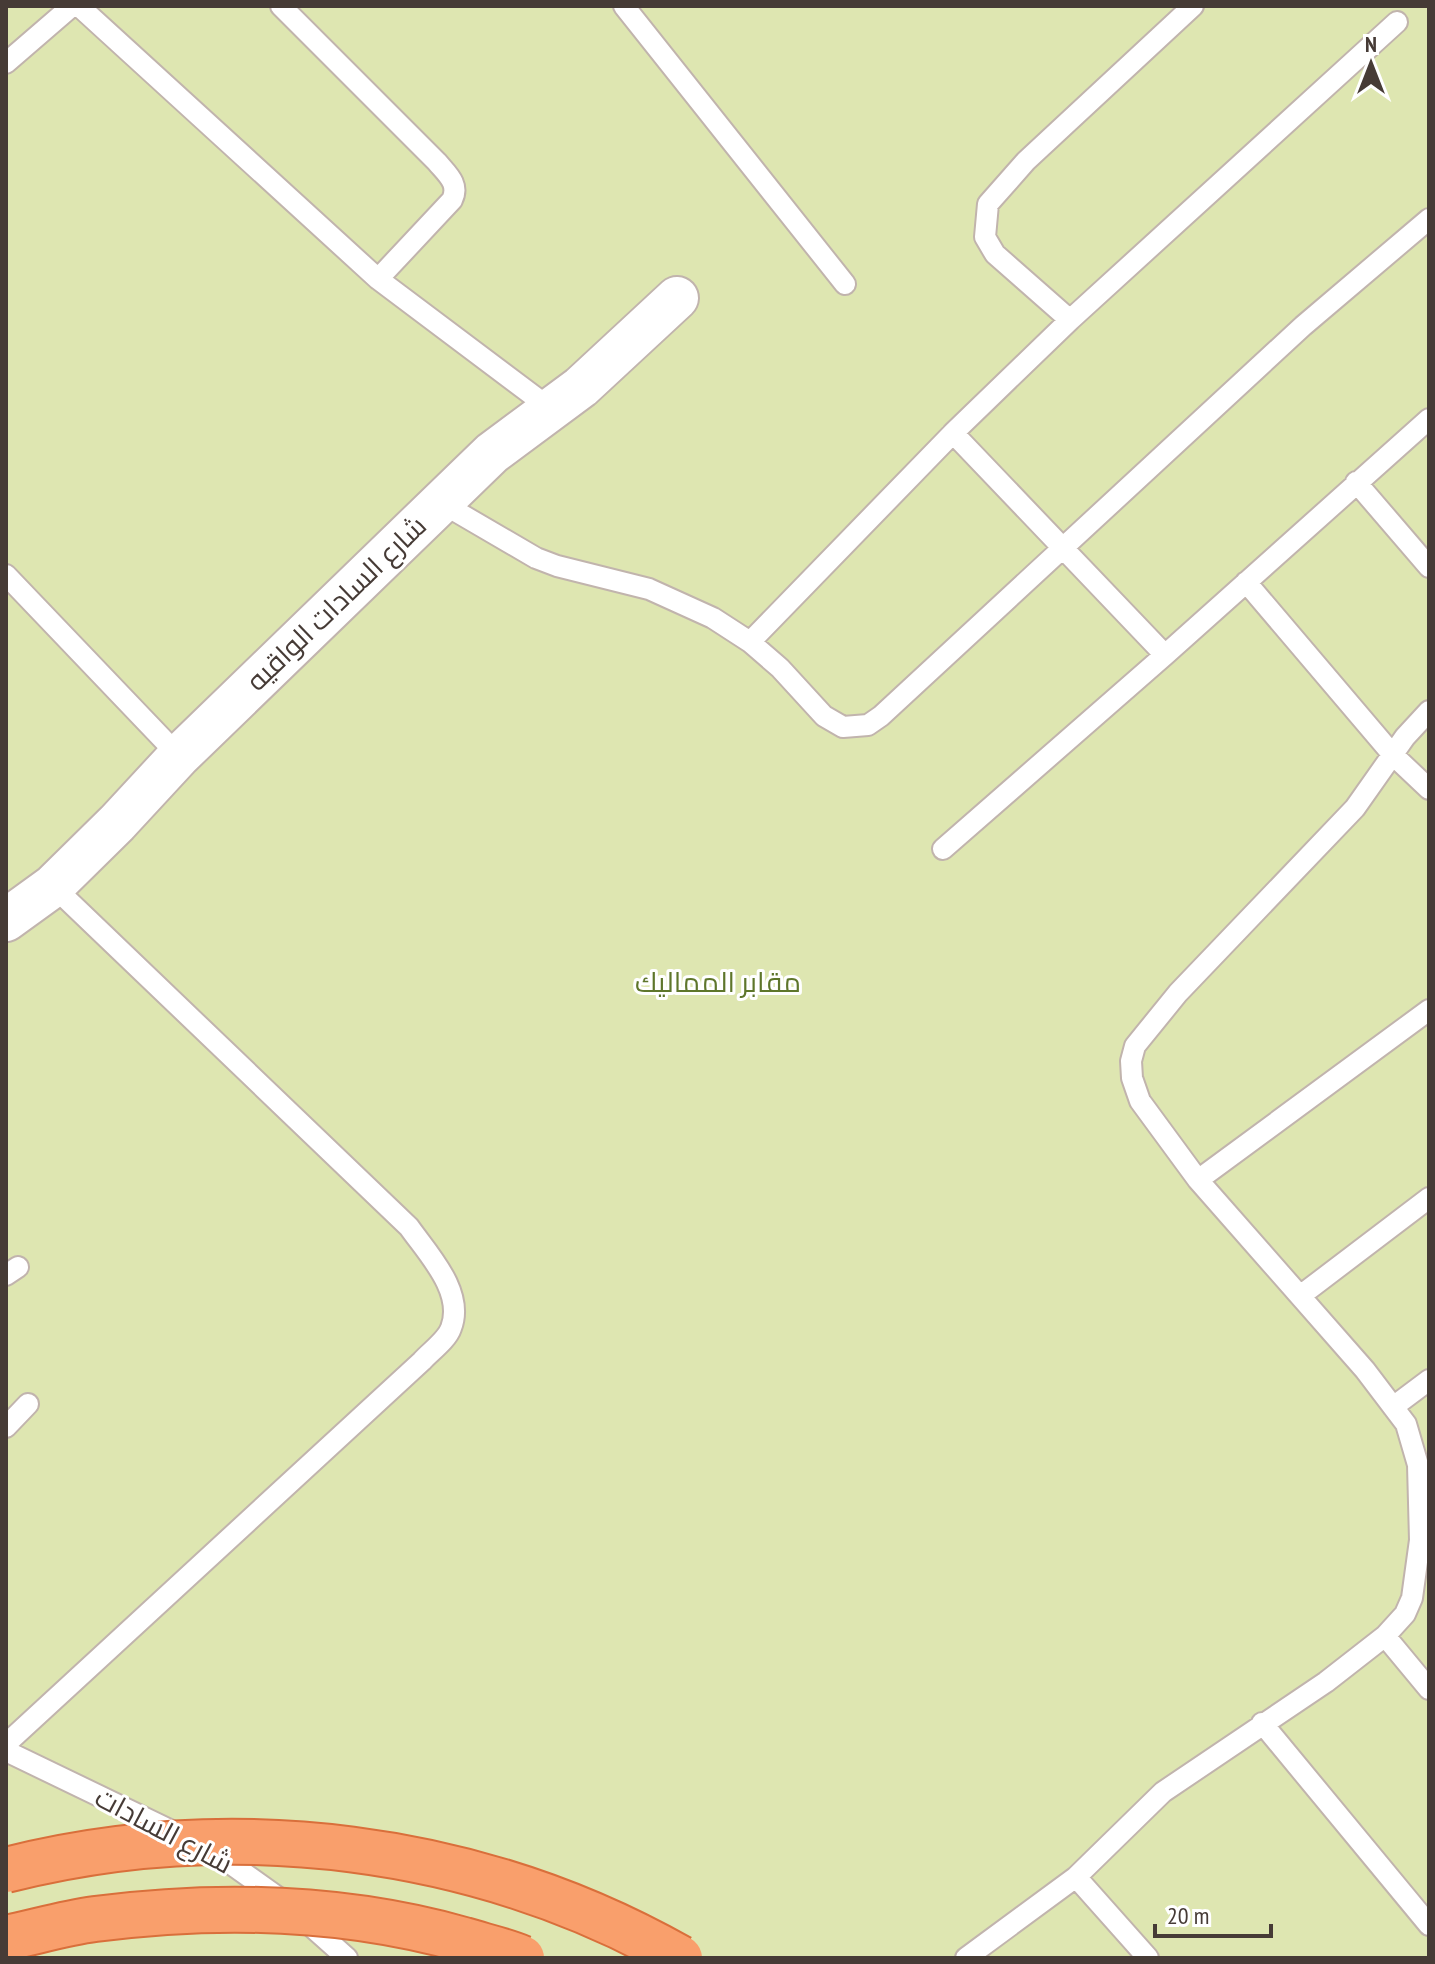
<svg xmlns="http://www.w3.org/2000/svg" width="1435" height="1964" font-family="'PT Sans Narrow',Cairo,sans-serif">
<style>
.green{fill:#dee6b1}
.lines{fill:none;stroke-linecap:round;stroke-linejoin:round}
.lane-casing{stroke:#c1b4ad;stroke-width:24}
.street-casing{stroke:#c1b4ad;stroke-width:46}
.lane{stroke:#fff;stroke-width:20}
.street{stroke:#fff;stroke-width:42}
.highway-bridge-casing{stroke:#d96f3b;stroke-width:48;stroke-linecap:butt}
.highway-bridge{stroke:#f99f6c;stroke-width:44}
.labels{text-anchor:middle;stroke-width:6;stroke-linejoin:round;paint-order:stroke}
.street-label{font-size:28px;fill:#463b36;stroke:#fff}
.park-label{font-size:28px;fill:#5e762b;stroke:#fff}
</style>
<rect width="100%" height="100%" fill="#f3ece7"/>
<path class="green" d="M 6,6 L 1429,6 L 1429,1958 L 6,1958 Z"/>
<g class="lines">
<defs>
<path id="lane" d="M 79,6 L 378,279 L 551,409
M 281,6 L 437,162 C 447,174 460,184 452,200 L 378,279
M 624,6 L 845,284
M 6,63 L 72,6
M 1070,320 L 995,254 L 985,237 L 988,204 L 1026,161 L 1193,6
M 953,433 L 1165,655
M 1356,482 L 1429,567
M 440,502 L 536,558 L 557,566 L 649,589 L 713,618 L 750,642 L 780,668 L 824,716 L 843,727 L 868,725 L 881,716 L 1303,326 L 1429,219
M 6,575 L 179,756
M 1246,582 L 1393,755 L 1429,789
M 750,642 L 953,433 L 1070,320 L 1397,22
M 943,849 L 1165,655 L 1429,419
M 1198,1180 L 1429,1010
M 6,1275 L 18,1267
M 1300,1296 L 1429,1198
M 1393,1407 L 1429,1380
M 6,1427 L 28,1404
M 1385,1636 L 1429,1689
M 1262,1723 L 1429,1925
M 6,1744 L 422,1361 C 430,1352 447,1340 451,1328 C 465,1292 428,1254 409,1227 L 53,886
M 6,1751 L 180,1835
M 213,1851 L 283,1901 L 347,1958
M 1076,1877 L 1163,1792 L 1326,1682 L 1385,1636 L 1405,1614 L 1412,1598 L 1420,1540 L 1418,1465 L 1406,1424 L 1365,1370 L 1198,1180 L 1140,1101 L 1132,1078 L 1131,1061 L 1135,1046 L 1178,993 L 1355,808 L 1405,737 L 1429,711
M 966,1958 L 1076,1877 L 1148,1958"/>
<path id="street" d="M 6,920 L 53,886 L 117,823 L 179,756 L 492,453 L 581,387 L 677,298"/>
</defs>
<use href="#lane" class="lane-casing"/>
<use href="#street" class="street-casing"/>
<use href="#lane" class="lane"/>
<use href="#street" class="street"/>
<defs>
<path id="highway-bridge" d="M 6,1870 C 232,1813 477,1843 680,1958
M 6,1938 C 35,1932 65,1923 95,1919 C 219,1903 344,1906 464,1940 C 483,1946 503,1950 522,1958"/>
</defs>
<use href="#highway-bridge" class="highway-bridge-casing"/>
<use href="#highway-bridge" class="highway-bridge"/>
</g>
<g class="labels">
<g class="street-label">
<text transform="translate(336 603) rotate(-44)" y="10">شارع السادات الواقيه</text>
<text transform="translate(164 1830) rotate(28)" y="10">شارع السادات</text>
</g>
<g class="park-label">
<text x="718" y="992">مقابر المماليك</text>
</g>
</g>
<rect width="1435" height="1964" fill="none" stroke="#463b36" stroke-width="16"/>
<g transform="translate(1371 64)" stroke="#ffffff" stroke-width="6" paint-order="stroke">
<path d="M0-6L14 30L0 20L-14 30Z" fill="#463b36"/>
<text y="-12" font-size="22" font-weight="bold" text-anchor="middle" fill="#463b36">N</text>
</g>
<path d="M1155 1924v12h116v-12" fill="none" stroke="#463b36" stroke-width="4"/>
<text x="1167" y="1924" font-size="24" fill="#463b36" stroke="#ffffff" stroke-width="6" paint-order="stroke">20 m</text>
</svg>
